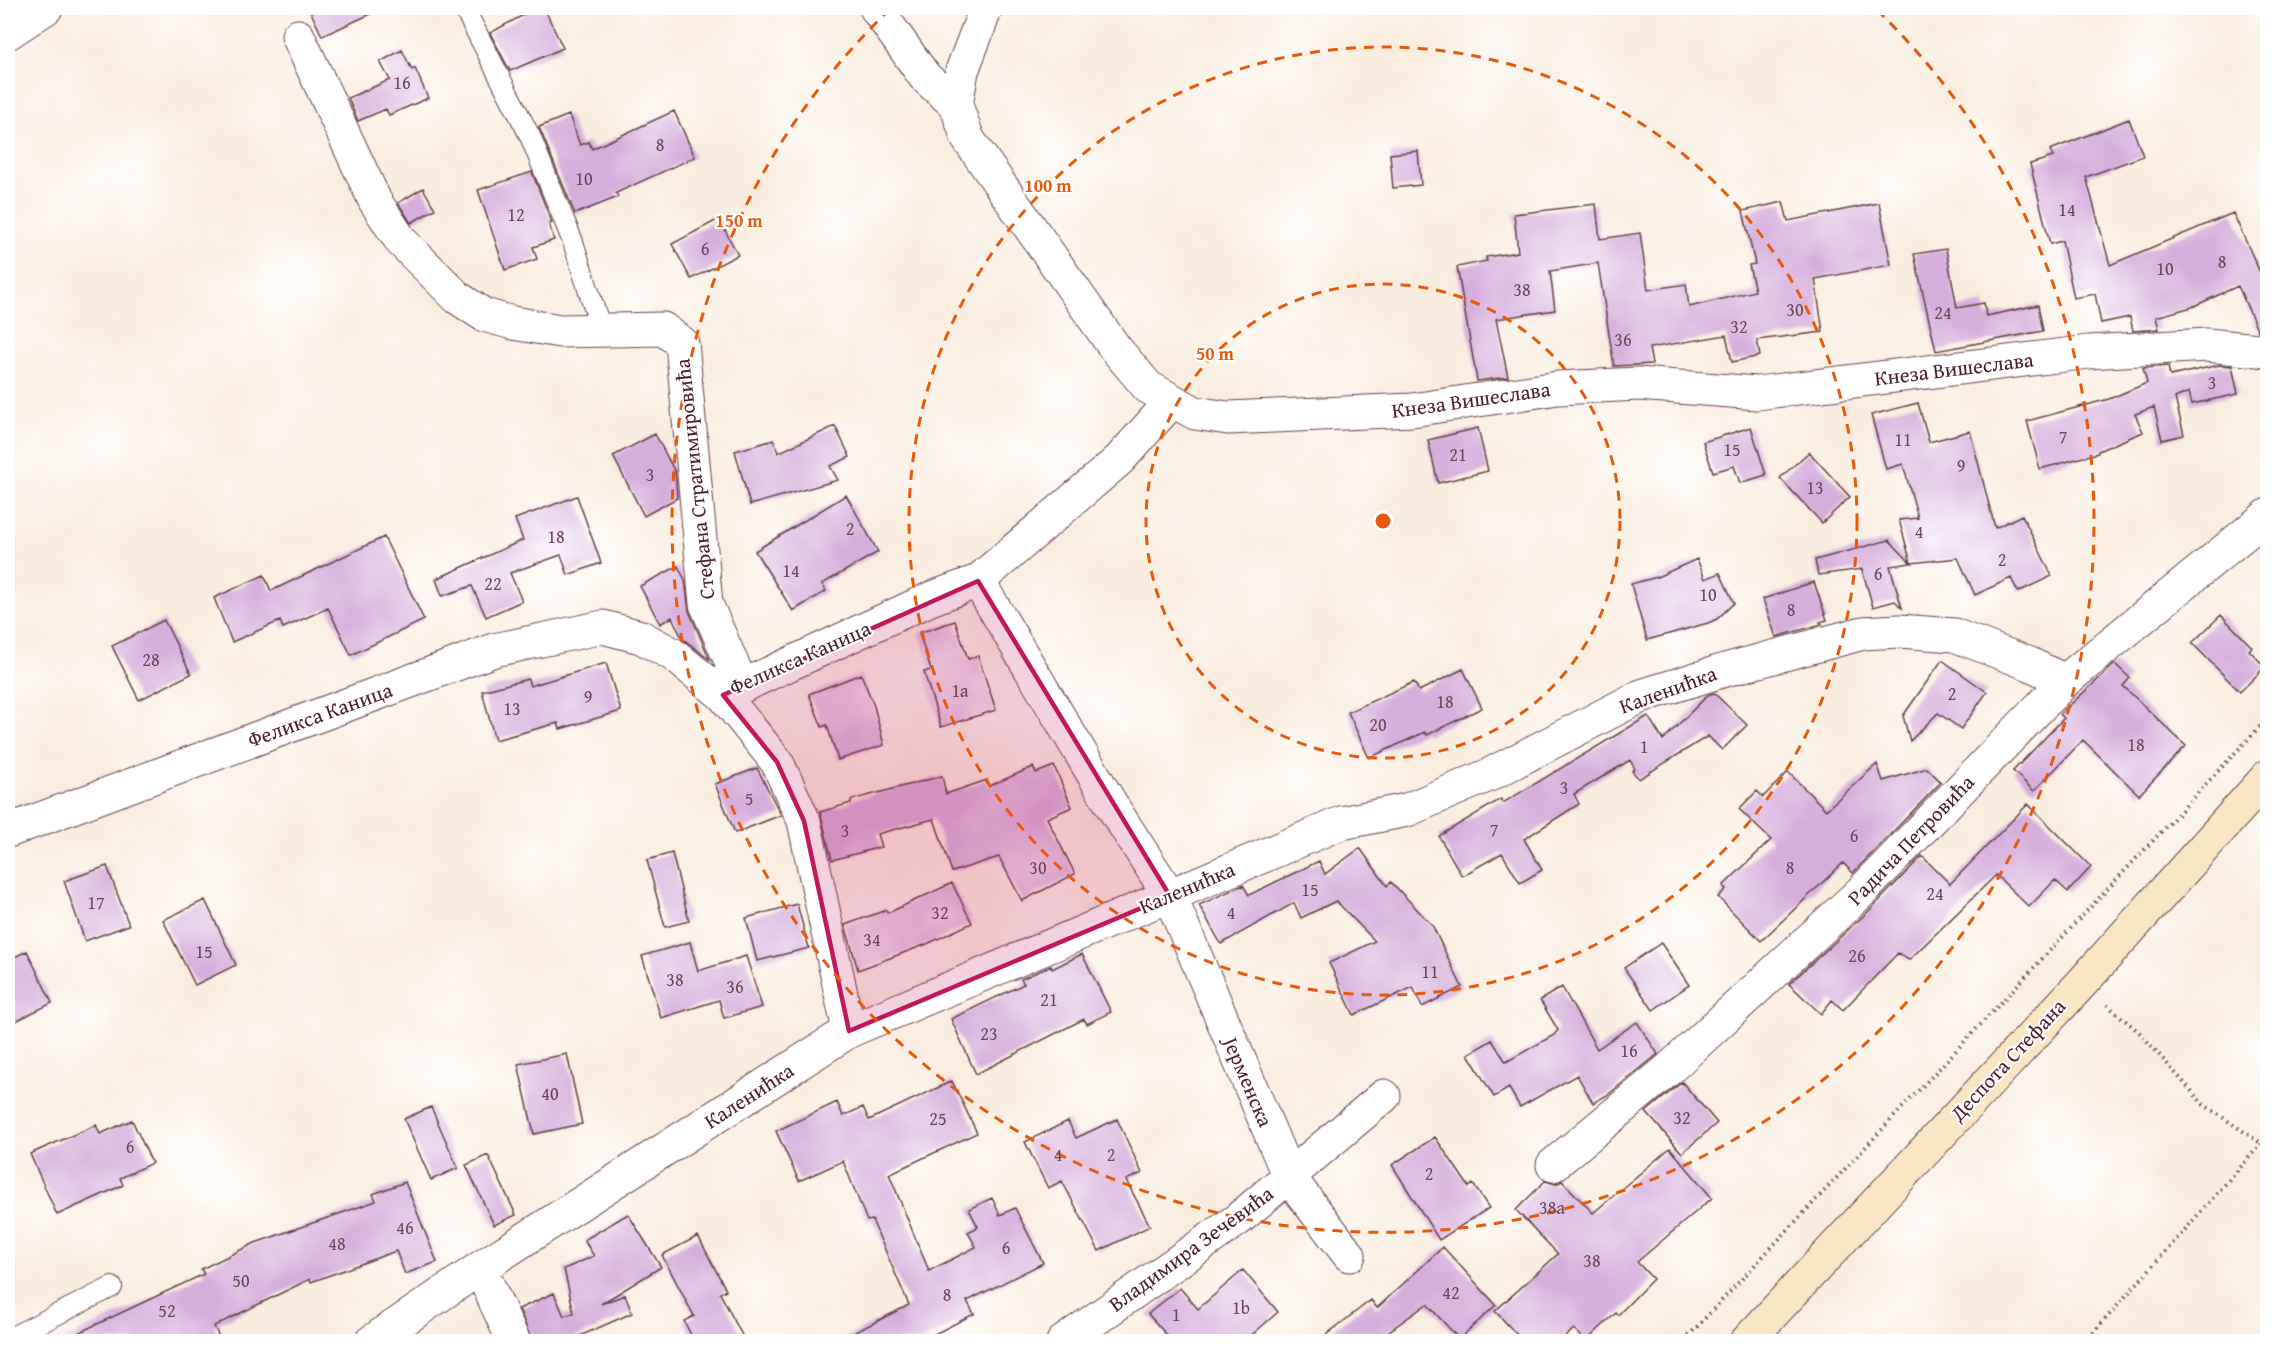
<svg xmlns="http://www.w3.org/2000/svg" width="2275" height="1349" font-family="'Gentium Book Plus',serif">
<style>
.building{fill:#d7afdd}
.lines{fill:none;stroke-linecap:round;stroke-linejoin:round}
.service-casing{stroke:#643e46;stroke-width:22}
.minor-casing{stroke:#643e46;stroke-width:35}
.secondary-casing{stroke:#643e46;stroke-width:35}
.path{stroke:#643e46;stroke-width:4;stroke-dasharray:1.5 4.5;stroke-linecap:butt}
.service{stroke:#fff;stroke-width:20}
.minor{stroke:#fff;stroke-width:33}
.secondary{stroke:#f9e7c3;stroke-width:33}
.marked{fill:#c2185b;fill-opacity:0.2;stroke:#c2185b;stroke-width:4.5;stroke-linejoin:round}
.ring{fill:none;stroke:#e8590c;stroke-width:3;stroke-dasharray:10 8}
.labels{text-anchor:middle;stroke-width:4.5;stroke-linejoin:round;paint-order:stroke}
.number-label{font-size:18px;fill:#6d4358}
.street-label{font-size:21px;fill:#4a1f2b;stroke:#fff}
.centre{fill:#e8590c;stroke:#fff;stroke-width:3}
.ring-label{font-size:18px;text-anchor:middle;font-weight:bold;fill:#e8590c;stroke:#fff;stroke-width:4.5;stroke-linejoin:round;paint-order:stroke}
</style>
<rect width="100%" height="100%" fill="#fff"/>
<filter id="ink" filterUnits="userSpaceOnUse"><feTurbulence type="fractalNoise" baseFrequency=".0167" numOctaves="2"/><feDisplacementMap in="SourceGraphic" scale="12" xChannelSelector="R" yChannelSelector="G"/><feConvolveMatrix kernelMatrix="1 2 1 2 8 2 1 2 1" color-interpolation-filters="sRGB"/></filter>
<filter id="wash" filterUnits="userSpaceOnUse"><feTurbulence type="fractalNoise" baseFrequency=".008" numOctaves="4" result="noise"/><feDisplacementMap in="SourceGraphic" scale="24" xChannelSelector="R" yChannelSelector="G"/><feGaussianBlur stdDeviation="1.35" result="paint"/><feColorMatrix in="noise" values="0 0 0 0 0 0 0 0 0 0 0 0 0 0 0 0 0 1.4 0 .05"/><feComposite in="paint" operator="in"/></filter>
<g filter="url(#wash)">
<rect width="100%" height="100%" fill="#f9eddf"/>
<g id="blocks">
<path class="building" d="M 309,8 L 384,8 L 322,36 Z
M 536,8 L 544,8 L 563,48 L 510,71 L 490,33 Z
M 402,50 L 412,70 L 415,68 L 428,98 L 389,115 L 386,109 L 358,121 L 348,98 L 390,80 L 380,62 Z
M 674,111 L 695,157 L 616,193 L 618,197 L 575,214 L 539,127 L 569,115 L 580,145 L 589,142 L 592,149 Z
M 2129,119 L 2143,156 L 2086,177 L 2110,265 L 2233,213 L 2268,290 L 2268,332 L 2258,331 L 2238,286 L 2192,307 L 2156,317 L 2159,329 L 2133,331 L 2130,317 L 2101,323 L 2095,294 L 2074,298 L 2062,241 L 2050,244 L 2030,164 L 2053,157 L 2050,150 Z
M 1418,151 L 1421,185 L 1393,188 L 1390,154 Z
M 532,172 L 552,223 L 549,224 L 554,240 L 533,247 L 537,259 L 505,270 L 478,190 Z
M 423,188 L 435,209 L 411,223 L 398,203 Z
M 1783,202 L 1788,221 L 1879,203 L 1891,265 L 1815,279 L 1823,332 L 1757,340 L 1760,356 L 1732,362 L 1726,335 L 1649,348 L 1652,364 L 1614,366 L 1598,263 L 1550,271 L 1555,310 L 1496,319 L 1508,377 L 1477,381 L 1457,267 L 1487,261 L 1486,257 L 1518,252 L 1514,214 L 1596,204 L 1600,239 L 1640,233 L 1648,290 L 1686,284 L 1689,307 L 1755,291 L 1749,265 L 1755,264 L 1743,211 Z
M 719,219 L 738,255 L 691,279 L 672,244 Z
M 1946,249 L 1957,308 L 1984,303 L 1986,316 L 2038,305 L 2043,331 L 1936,351 L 1914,254 Z
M 2219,365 L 2232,366 L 2238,394 L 2192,404 L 2189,392 L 2175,398 L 2184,435 L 2162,440 L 2154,407 L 2135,414 L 2143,432 L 2098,451 L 2098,453 L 2040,469 L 2027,421 L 2109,399 L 2147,383 L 2143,368 L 2168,366 L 2170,376 Z
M 1918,403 L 1929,442 L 1970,431 L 1995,528 L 2022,515 L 2052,576 L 2018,592 L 2011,578 L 1975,595 L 1958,558 L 1911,563 L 1899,520 L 1918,518 L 1903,464 L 1886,469 L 1871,415 Z
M 835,426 L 850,457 L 830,466 L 838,480 L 750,505 L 735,451 L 774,440 L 778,453 Z
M 1751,427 L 1766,475 L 1740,483 L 1734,466 L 1713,472 L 1703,442 Z
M 1478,428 L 1488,471 L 1438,483 L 1428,440 Z
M 655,434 L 675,472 L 677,498 L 644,516 L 613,456 Z
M 1809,452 L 1850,497 L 1822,523 L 1780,478 Z
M 846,495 L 878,552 L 822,584 L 826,591 L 793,611 L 755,551 Z
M 577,496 L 601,563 L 568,575 L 561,555 L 510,573 L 522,601 L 486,617 L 472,586 L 442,596 L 436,579 L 523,540 L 515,519 Z
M 384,537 L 424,620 L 351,655 L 328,608 L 283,628 L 280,621 L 232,642 L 214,598 L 264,575 L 271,591 Z
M 1889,540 L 1911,563 L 1890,566 L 1902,608 L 1895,601 L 1873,607 L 1862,569 L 1818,575 L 1815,560 Z
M 1697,559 L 1705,579 L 1720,573 L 1734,603 L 1717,619 L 1708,623 L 1647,640 L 1631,584 L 1657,577 Z
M 678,566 L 685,580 L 689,611 L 710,660 L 682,638 L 672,617 L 660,624 L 640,586 Z
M 1814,582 L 1827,620 L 1820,622 L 1822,624 L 1776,637 L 1763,599 Z
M 2221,615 L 2252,647 L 2249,650 L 2265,667 L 2240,692 L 2192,643 Z
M 164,620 L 191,674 L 139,700 L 112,646 Z
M 955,621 L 968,659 L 978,656 L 996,710 L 941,727 L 924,672 L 931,670 L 919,633 Z
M 1942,660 L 1987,692 L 1961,729 L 1938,713 L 1910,741 L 1903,716 Z
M 606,663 L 621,711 L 560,729 L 558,723 L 495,740 L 482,691 L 528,679 L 530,686 Z
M 2115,664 L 2130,678 L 2123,686 L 2186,746 L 2139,795 L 2083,740 L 2034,791 L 2013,771 L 2064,718 L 2060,714 Z
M 1463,669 L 1482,708 L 1427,735 L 1425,732 L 1369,758 L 1348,712 L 1414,682 L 1419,691 Z
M 861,674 L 874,706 L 884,745 L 838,760 L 827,725 L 822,727 L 809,694 Z
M 1714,693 L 1747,725 L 1722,750 L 1708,736 L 1639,779 L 1632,771 L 1635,769 L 1630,760 L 1574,794 L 1579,804 L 1524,839 L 1542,870 L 1520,883 L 1502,853 L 1462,876 L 1439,836 L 1501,799 L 1503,803 L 1648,716 L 1663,740 L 1708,695 Z
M 1877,764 L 1883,781 L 1927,768 L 1941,782 L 1853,873 L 1843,863 L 1761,941 L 1718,897 L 1726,889 L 1723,886 L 1771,840 L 1739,809 L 1757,791 L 1763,797 L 1788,772 L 1826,810 Z
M 1054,766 L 1072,807 L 1047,818 L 1075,874 L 1022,901 L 999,857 L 952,872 L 934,819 L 877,834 L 881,847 L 832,860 L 820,812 L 851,803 L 851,800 L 942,776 L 946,794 L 987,780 L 989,786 L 1033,767 L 1036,773 Z
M 757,768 L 781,815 L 735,833 L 715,784 Z
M 2028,804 L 2091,867 L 2068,892 L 2055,880 L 2029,907 L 1996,875 L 1909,960 L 1898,953 L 1843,1010 L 1832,1000 L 1821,1014 L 1789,984 L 1874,906 L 1922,856 L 1950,884 Z
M 1360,848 L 1387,886 L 1391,882 L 1432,925 L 1462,987 L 1422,1007 L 1413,987 L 1354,1015 L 1329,963 L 1375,941 L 1336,901 L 1301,918 L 1294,903 L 1221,944 L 1199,905 L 1243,885 L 1249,895 L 1319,861 L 1325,874 Z
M 672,853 L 689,921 L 665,927 L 647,860 Z
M 107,866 L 129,925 L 85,941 L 64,881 Z
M 952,883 L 972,923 L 927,944 L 858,970 L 845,925 L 886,910 L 888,913 Z
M 205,900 L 236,965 L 195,985 L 163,920 Z
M 797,904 L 809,948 L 757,961 L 746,918 Z
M 690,942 L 698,971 L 746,956 L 762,1007 L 724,1018 L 719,1000 L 661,1018 L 642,956 Z
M 1661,943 L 1689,985 L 1653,1010 L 1624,968 Z
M 27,951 L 52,1003 L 8,1025 L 8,960 Z
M 1082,954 L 1111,1012 L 1087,1024 L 1084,1019 L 976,1074 L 951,1019 L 1024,984 L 1021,979 L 1051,966 L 1052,969 Z
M 1562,987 L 1597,1049 L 1637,1022 L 1658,1054 L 1609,1094 L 1593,1103 L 1577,1075 L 1520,1107 L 1509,1088 L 1494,1097 L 1468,1054 L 1492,1040 L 1506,1062 L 1554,1035 L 1558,1030 L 1540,1000 Z
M 567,1054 L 582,1124 L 534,1134 L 518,1064 Z
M 952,1081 L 977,1133 L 889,1174 L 929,1271 L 976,1247 L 968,1232 L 978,1227 L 969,1209 L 992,1198 L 1000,1215 L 1015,1208 L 1043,1263 L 967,1301 L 974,1314 L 921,1341 L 838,1341 L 909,1305 L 872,1220 L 867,1221 L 843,1161 L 799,1181 L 776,1131 L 837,1102 L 843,1116 L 863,1107 L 869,1120 Z
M 1682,1082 L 1717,1123 L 1682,1153 L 1646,1112 Z
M 431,1107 L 458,1168 L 431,1180 L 404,1119 Z
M 1117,1119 L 1142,1173 L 1126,1180 L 1150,1226 L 1099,1251 L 1062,1181 L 1048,1188 L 1025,1142 L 1068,1121 L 1076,1138 Z
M 132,1120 L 152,1163 L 120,1178 L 123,1185 L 57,1215 L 30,1154 L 96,1125 L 100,1134 Z
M 1435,1137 L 1469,1187 L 1473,1184 L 1489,1208 L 1439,1240 L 1392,1165 Z
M 1670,1148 L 1712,1198 L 1637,1262 L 1653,1279 L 1618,1315 L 1616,1313 L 1586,1341 L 1574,1329 L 1560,1341 L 1523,1341 L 1495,1311 L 1558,1254 L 1516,1210 L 1545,1181 L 1556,1184 L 1562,1181 L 1593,1213 Z
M 488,1155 L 516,1215 L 494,1225 L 466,1165 Z
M 405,1182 L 437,1262 L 405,1274 L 396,1251 L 311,1282 L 310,1279 L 214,1326 L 221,1341 L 61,1341 L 204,1274 L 201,1269 L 255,1243 L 376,1201 L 373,1194 Z
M 628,1214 L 661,1267 L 601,1304 L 625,1295 L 632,1313 L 575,1338 L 577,1341 L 532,1341 L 519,1309 L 554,1293 L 564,1316 L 574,1313 L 564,1269 L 594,1256 L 584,1240 Z
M 698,1236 L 726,1290 L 720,1293 L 745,1341 L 694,1341 L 684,1321 L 694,1316 L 662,1255 Z
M 1443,1247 L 1496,1305 L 1459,1339 L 1427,1304 L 1375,1341 L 1318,1341 L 1371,1300 L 1377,1308 Z
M 1243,1270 L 1278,1312 L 1245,1341 L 1172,1341 L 1148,1314 L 1180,1288 L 1198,1309 Z"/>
</g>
</g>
<g filter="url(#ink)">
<use href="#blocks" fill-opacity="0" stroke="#643e46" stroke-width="1.5"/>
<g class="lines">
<defs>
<path id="service" d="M 464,8 L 530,136 L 573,242 L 601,329
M 8,1339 L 112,1287"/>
<path id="minor" d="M 876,8 L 925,77 L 956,105 L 968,139 L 1115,348 L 1148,387 L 1195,413 L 1228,418 L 1412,410 L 1558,388 L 1638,384 L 1757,393 L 2089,352 L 2207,345 L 2268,351
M 8,33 L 46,8
M 298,36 L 375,201 L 401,241 L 458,298 L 484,315 L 513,323 L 560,331 L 663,329 L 682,343 L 706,604 L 742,686
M 956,105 L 962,71 L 986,8
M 978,581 L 1117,814 L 1170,896 L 1289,1177 L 1349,1255
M 723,695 L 930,599 L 978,581 L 1119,460 L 1171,402
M 8,831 L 494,650 L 603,627 L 641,637 L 674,655 L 723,695 L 777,762 L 804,821 L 849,1031
M 1553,1165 L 1669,1069 L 1861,892 L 2065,681 L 2268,515
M 480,1268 L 514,1342
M 371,1342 L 480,1268 L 849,1031 L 1341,823 L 1407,810 L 1489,775 L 1641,696 L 1725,670 L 1863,633 L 1899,631 L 1954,635 L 2030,664 L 2065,681
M 1063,1342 L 1237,1220 L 1384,1096"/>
<path id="secondary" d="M 1746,1342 L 2081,984 L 2268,776"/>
</defs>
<use href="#service" class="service-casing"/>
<use href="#minor" class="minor-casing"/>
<use href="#secondary" class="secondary-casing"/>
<path class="path" d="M 2107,1005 L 2139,1032 L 2203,1104 L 2268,1148
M 1678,1342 L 1692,1332 L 2268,718
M 2085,1342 L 2261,1144"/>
<use href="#service" class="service"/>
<use href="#minor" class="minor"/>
<use href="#secondary" class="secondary"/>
</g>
</g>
<path class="marked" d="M 978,581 L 1170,896 L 849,1031 L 804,821 L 777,762 L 723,695 Z"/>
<g class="ring">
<circle cx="1383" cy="521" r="237"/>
<circle cx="1383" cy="521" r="474"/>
<path d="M1877 10A711 711 0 1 1 889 10"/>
</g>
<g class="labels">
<g class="number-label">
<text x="402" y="89">16</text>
<text x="660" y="151">8</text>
<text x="584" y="185">10</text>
<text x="2067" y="216">14</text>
<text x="516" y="221">12</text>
<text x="705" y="255">6</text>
<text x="2222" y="268">8</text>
<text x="2165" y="275">10</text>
<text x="1522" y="296">38</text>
<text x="1795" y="316">30</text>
<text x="1943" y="319">24</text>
<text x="1739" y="333">32</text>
<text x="1623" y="346">36</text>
<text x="2212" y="389">3</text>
<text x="2063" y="443">7</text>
<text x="1903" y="446">11</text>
<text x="1732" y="456">15</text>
<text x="1458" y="461">21</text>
<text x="1961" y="472">9</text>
<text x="650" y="481">3</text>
<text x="1815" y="494">13</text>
<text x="850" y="535">2</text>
<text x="1919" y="538">4</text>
<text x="556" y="543">18</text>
<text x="2002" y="566">2</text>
<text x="791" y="577">14</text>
<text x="1878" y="580">6</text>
<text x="493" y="590">22</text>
<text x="1708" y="601">10</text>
<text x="1791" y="616">8</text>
<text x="151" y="666">28</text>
<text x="960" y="697">1a</text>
<text x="1952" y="700">2</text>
<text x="588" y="703">9</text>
<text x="1445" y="708">18</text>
<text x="512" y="715">13</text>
<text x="1378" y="731">20</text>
<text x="2136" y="751">18</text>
<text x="1644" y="753">1</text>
<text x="1564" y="794">3</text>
<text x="749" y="805">5</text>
<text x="1494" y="836">7</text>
<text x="845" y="837">3</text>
<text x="1854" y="842">6</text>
<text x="1038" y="874">30</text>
<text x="1790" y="874">8</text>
<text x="1310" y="896">15</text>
<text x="1935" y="900">24</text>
<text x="96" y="909">17</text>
<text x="940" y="919">32</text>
<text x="1231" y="919">4</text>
<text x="872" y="946">34</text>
<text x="204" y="958">15</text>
<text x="1857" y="962">26</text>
<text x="1430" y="978">11</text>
<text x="675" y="986">38</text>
<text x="735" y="993">36</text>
<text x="1049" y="1006">21</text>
<text x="989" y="1040">23</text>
<text x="1629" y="1057">16</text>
<text x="550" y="1100">40</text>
<text x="1682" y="1124">32</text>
<text x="938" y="1125">25</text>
<text x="130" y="1153">6</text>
<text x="1058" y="1161">4</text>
<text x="1111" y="1161">2</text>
<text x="1429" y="1180">2</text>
<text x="1552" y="1214">38a</text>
<text x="405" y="1234">46</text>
<text x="337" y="1250">48</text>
<text x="1006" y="1254">6</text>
<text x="1592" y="1267">38</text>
<text x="241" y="1287">50</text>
<text x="1451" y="1299">42</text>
<text x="947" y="1301">8</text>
<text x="1241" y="1314">1b</text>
<text x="167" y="1317">52</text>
<text x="1176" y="1321">1</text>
</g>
<g class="street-label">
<text transform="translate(1954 369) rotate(-7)" y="7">Кнеза Вишеслава</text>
<text transform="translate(1471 400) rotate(-8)" y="7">Кнеза Вишеслава</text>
<text transform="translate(695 479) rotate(-96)" y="7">Стефана Стратимировића</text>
<text transform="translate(800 658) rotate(-24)" y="7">Феликса Каница</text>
<text transform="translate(1668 690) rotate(-20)" y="7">Каленићка</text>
<text transform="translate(320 715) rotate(-20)" y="7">Феликса Каница</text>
<text transform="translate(1911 840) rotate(-46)" y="7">Радича Петровића</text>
<text transform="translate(1187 888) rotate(-23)" y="7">Каленићка</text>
<text transform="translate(2008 1060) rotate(-47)" y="7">Деспота Стефана</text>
<text transform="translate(1248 1082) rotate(67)" y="7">Јерменска</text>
<text transform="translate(749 1096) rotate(-33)" y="7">Каленићка</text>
<text transform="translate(1191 1249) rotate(-36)" y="7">Владимира Зечевића</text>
</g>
</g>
<circle cx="1383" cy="521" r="9" class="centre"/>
<g class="ring-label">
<text x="1048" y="192">100 m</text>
<text x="739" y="227">150 m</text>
<text x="1215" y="360">50 m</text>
</g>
<rect width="2275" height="1349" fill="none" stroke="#fff" stroke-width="30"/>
</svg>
